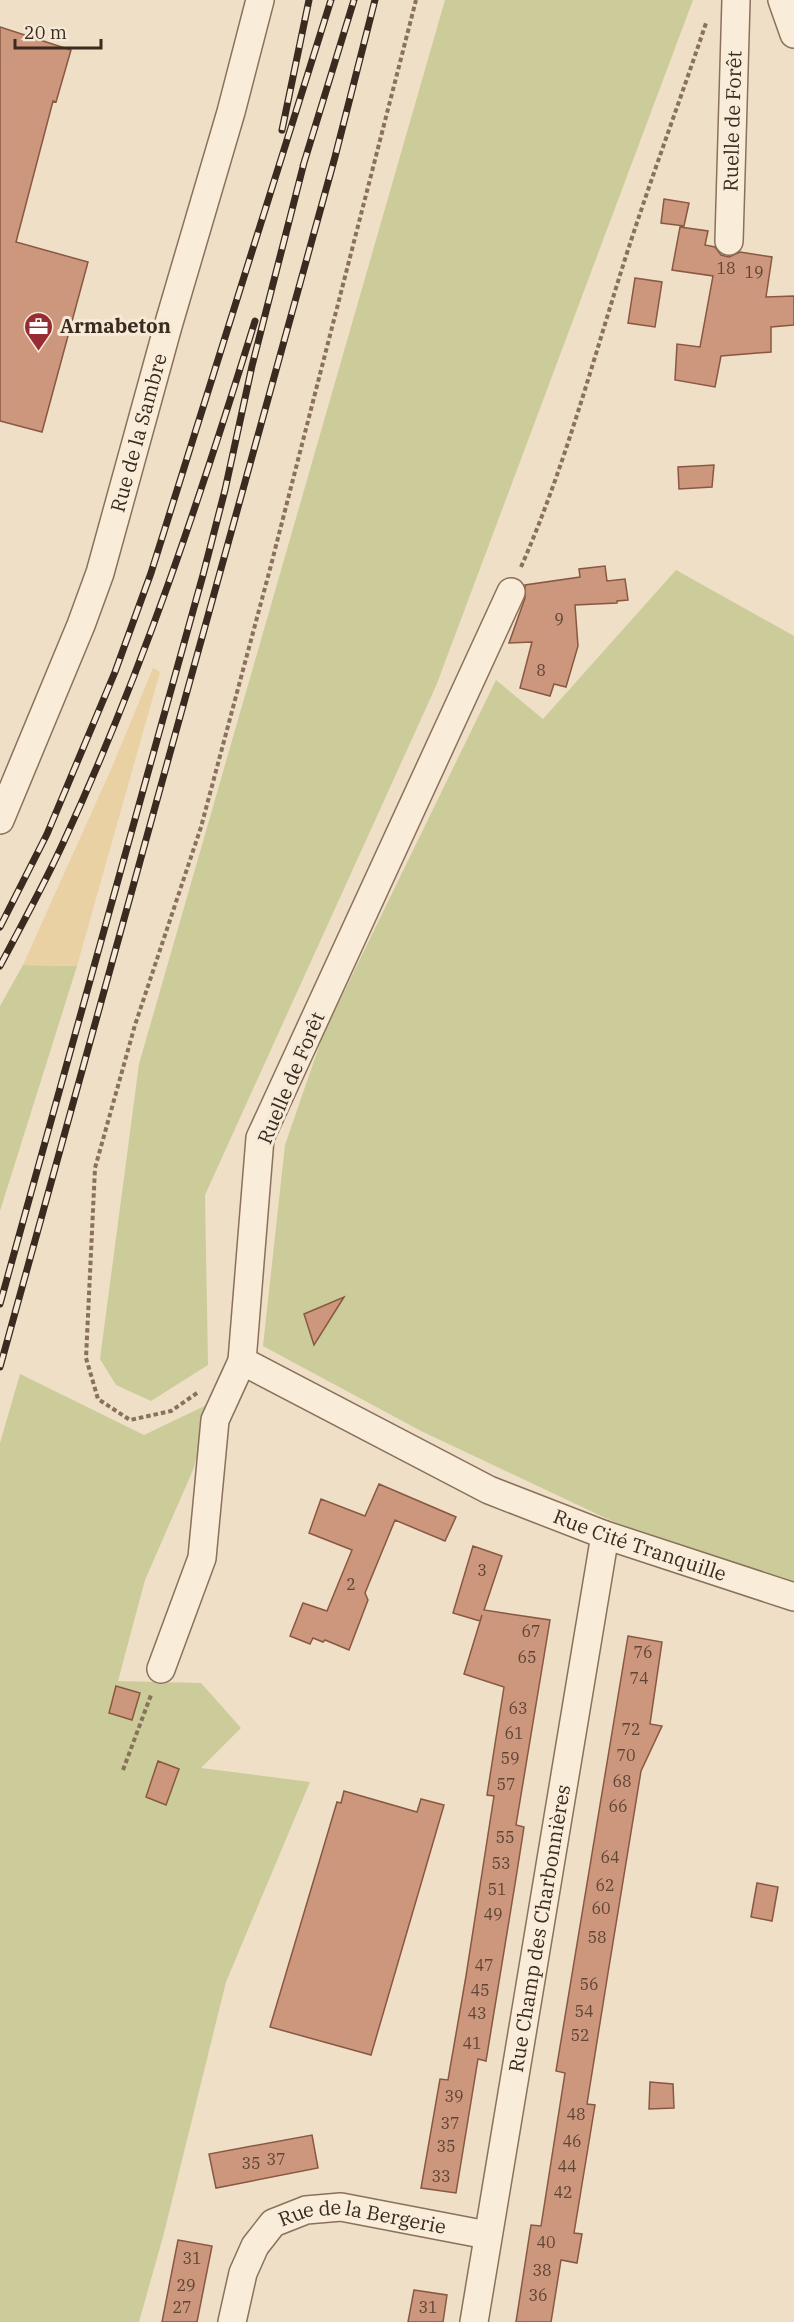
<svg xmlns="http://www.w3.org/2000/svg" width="794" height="2322" font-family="'IBM Plex Serif',serif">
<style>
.green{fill:#cbcc9a}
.sand{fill:#e9d1a4}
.building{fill:#cc977c;stroke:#895842;stroke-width:1.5}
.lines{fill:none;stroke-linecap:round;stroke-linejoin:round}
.minor-casing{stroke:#8a715c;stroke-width:30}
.path{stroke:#8a715c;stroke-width:4;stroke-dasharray:4.5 3;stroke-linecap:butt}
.minor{stroke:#f9edda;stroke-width:27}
.rail-casing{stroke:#3a2a1f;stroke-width:7}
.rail{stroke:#f6ead6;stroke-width:4.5;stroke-dasharray:14;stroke-linecap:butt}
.labels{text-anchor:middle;stroke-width:6;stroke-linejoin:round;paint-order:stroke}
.number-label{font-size:16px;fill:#5e4536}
.street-label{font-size:20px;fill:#3a2a1f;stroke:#f6ead6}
.poi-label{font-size:20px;font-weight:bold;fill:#3a2a1f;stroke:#f6ead6;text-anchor:start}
</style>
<rect width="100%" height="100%" fill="#eedfc6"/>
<path class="green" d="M 445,0 L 693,0 L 436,686 L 205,1195 L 208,1365 L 151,1401 L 116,1385 L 100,1359 L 139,1064 Z
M 676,570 L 794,636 L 794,1587 L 737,1580 L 421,1431 L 263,1346 L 285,1145 L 323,1035 L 496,680 L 543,719 Z
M 23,965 L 77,966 L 0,1211 L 0,1006 Z
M 20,1374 L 144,1435 L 213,1402 L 193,1470 L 145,1580 L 118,1681 L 201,1683 L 241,1728 L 201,1768 L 310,1782 L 226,1982 L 164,2233 L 139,2322 L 0,2322 L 0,1443 Z"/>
<path class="sand" d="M 153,668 L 160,672 L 77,966 L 23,965 L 112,767 Z"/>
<path class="building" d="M 0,27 L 71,50 L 56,102 L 53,101 L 16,242 L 88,262 L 42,432 L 0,421 Z
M 664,199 L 689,203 L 684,226 L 661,223 Z
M 680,227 L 708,231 L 705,245 L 715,247 L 721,255 L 729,257 L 740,252 L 772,257 L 766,297 L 794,296 L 794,325 L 771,327 L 771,352 L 721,356 L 715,387 L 675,380 L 677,344 L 700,347 L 713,276 L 672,270 Z
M 635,278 L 662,282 L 655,327 L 628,323 Z
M 714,465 L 712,487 L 679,489 L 678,467 Z
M 605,566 L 607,581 L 625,579 L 628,600 L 617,601 L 617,603 L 575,605 L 578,646 L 566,687 L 554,684 L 550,696 L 520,688 L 532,642 L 509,643 L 525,598 L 525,585 L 580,577 L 579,569 Z
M 344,1297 L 314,1345 L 304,1314 Z
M 379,1484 L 456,1517 L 445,1541 L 395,1520 L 365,1593 L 368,1600 L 349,1650 L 325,1640 L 323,1642 L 313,1638 L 310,1644 L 290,1636 L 303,1603 L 327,1611 L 352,1550 L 309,1533 L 321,1499 L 365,1516 Z
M 473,1546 L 502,1556 L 484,1610 L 550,1620 L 516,1825 L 524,1827 L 516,1878 L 486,2061 L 478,2059 L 456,2193 L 421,2188 L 440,2079 L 448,2080 L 466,1976 L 494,1796 L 487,1795 L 504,1687 L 464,1674 L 482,1615 L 480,1621 L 453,1613 Z
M 628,1636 L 662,1642 L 650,1724 L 662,1726 L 641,1771 L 608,1973 L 587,2104 L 595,2105 L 574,2233 L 582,2234 L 577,2263 L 561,2260 L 551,2322 L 516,2322 L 531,2225 L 541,2226 L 565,2073 L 556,2071 Z
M 116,1686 L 140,1693 L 132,1720 L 109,1713 Z
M 158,1761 L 179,1769 L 166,1805 L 146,1797 Z
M 344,1791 L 417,1812 L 421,1799 L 444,1805 L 371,2055 L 270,2027 L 337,1802 L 341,1803 Z
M 757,1883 L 778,1887 L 772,1921 L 751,1917 Z
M 650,2082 L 673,2084 L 674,2108 L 649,2109 Z
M 312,2135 L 318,2168 L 216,2188 L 209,2154 Z
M 178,2240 L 212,2246 L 197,2322 L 162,2322 Z
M 414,2290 L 447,2295 L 443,2322 L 408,2322 Z"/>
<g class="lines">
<defs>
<g id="minor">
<path d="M 782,0 L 794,34"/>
<path id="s1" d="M 729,241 L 736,0"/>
<path id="s2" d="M 511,592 L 260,1138 L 242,1361 L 489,1490 L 605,1535 L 794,1597"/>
<path id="s3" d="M 0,820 L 81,625 L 100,573 L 168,326 L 231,112 L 260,0"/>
<path d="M 161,1669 L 202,1558 L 215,1420 L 242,1361"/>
<path id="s4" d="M 232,2322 L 243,2273 L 255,2246 L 273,2223 L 306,2210 L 341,2207 L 487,2235"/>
<path id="s5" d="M 474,2322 L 605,1535"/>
</g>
</defs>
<use href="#minor" class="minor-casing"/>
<path class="path" d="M 521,567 C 565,467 593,360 626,256 C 651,178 680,101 706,23
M 197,1393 L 171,1411 L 130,1420 L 98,1399 L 86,1358 L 95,1168 L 135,1025 L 201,827 L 270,569 L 416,0
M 123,1770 L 151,1695"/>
<use href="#minor" class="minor"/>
<defs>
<path id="rail" d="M 282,130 L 309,0
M 303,166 L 354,0
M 0,927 L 47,834 L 115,672 L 151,573 L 331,0
M 0,966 C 22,924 45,883 64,841 C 142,673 200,498 255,321
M 0,1304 L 203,575 L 225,490 L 252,366 L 305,159
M 0,1367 L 335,157 L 375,0"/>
</defs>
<use href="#rail" class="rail-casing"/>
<use href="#rail" class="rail"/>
</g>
<defs>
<symbol id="office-pin" viewBox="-11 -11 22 30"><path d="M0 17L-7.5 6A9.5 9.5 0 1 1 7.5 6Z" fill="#982c35" stroke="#f6ead6"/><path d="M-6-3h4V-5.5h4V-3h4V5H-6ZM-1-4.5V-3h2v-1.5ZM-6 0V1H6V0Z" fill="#fff"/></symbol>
</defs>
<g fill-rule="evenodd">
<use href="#office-pin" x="22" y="310" width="33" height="45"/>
</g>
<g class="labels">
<g class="number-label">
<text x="726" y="274">18</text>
<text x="754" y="278">19</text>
<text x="559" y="625">9</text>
<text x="541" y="676">8</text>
<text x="482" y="1576">3</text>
<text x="351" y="1590">2</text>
<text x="531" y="1637">67</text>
<text x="643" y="1658">76</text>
<text x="527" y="1663">65</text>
<text x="639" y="1684">74</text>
<text x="518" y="1714">63</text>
<text x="631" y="1735">72</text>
<text x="514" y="1739">61</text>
<text x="626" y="1761">70</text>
<text x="510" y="1764">59</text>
<text x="622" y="1787">68</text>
<text x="506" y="1790">57</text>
<text x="618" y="1812">66</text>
<text x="505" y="1843">55</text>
<text x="610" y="1863">64</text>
<text x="501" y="1869">53</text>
<text x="605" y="1891">62</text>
<text x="497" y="1895">51</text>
<text x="601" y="1914">60</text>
<text x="493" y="1920">49</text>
<text x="597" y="1943">58</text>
<text x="484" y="1971">47</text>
<text x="589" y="1990">56</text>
<text x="480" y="1996">45</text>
<text x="584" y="2017">54</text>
<text x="477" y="2019">43</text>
<text x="580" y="2041">52</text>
<text x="472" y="2049">41</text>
<text x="454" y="2102">39</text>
<text x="576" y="2120">48</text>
<text x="450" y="2129">37</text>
<text x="572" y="2147">46</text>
<text x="446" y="2152">35</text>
<text x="276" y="2165">37</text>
<text x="251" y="2169">35</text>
<text x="567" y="2172">44</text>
<text x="441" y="2182">33</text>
<text x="563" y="2198">42</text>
<text x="546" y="2248">40</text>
<text x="192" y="2264">31</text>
<text x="542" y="2276">38</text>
<text x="186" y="2291">29</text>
<text x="538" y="2301">36</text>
<text x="182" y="2313">27</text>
<text x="428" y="2313">31</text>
</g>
<g class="street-label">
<text dy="7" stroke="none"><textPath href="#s1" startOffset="120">Ruelle de Forêt</textPath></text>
<text dy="7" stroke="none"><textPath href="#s3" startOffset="412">Rue de la Sambre</textPath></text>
<text transform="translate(291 1078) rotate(-67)" y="7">Ruelle de Forêt</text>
<text dy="7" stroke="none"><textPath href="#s2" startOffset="1264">Rue Cité Tranquille</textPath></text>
<text dy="7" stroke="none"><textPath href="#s5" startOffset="399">Rue Champ des Charbonnières</textPath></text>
<text dy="7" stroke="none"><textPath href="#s4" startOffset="201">Rue de la Bergerie</textPath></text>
</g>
<g class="poi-label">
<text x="60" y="333">Armabeton</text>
</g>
</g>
<path d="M15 39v9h86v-9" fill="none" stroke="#3a2a1f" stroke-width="3"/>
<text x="24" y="39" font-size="18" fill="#3a2a1f" stroke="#f6ead6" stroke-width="4.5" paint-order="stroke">20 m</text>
</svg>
